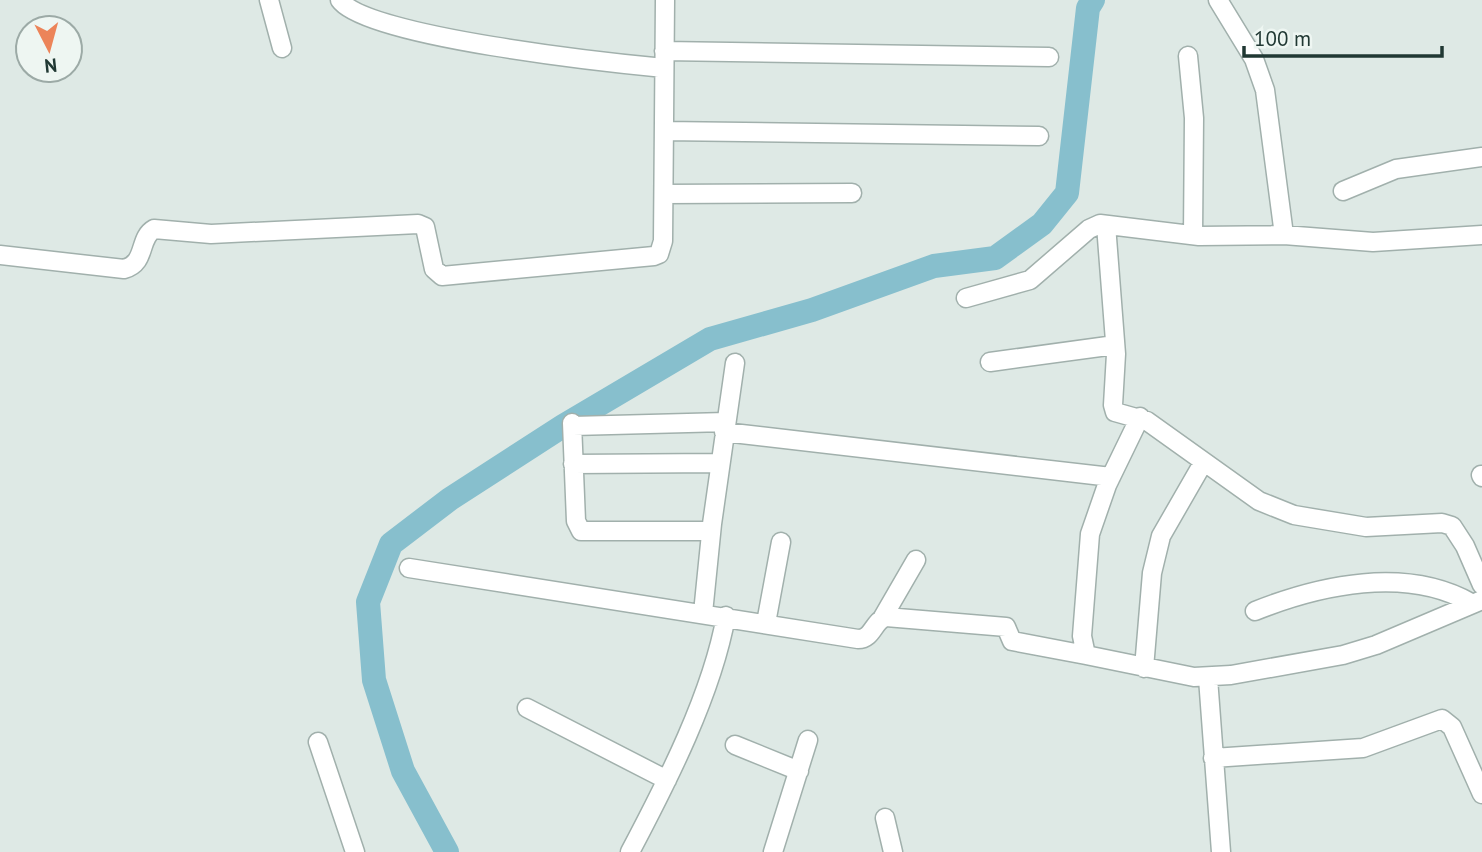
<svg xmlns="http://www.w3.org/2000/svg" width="1482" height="852" font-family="'PT Sans',sans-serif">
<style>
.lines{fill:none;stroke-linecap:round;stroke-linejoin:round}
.river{stroke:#87bfcd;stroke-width:24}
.minor-casing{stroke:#a1b0ac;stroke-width:21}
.minor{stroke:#fff;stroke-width:18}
</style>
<rect width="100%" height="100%" fill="#dee9e5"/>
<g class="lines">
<path class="river" d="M 447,852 L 403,771 L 374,680 L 368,602 L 391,544 L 450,499 L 563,426 L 710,339 L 812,310 L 934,266 L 995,258 L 1042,224 L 1067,193 L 1088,8 L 1093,0"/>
<defs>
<path id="minor" d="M 269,0 L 282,48
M 340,0 C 365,37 612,63 664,68
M 1218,0 L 1254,59 L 1265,90 L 1284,235
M 664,51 L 1049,57
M 1188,56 L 1194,118 L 1193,235
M 664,131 L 1039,136
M 1343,191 L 1396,169 L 1482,157
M 664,194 L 852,193
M 1106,225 L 1116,354 L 1113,405 L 1115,412 L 1147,421 L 1259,501 L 1294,515 L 1366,527 L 1442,523 L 1452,526 L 1465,546 L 1482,585
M 0,255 L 124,269 C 147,263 138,238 154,229 L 211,234 L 418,224 L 425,227 L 434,269 L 442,276 L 654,256 L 659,254 L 663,241 L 665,0
M 966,298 L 1030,280 L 1089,229 L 1100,224 L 1199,236 L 1284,235 L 1373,242 L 1482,235
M 990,362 L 1115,345
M 1140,417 L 1107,485 L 1090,534 L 1082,636 L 1086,655 L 1194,677 L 1231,675 L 1343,655 L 1376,645 L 1482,600
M 572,423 L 576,521 L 581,531 L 711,531
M 573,426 L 726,422
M 724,432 L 1111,477
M 573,464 L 720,463
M 1481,475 L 1482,477
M 409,568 L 858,639 C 873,639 873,621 886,617 L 1006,627 L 1012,641 L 1086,655
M 1255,611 C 1320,585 1406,566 1471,603
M 703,613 L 712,524 L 735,363
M 883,617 L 916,560
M 766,623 L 781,542
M 1144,668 L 1152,573 L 1161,536 L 1203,463
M 1208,678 L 1221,852
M 527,708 L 667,780
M 318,742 L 355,852
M 735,745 L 799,771
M 1213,758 L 1363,748 L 1442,719 L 1452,727 L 1482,794
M 885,818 L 893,852
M 630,852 C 667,782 712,694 726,616
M 773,852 L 808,740"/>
</defs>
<use href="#minor" class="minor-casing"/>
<use href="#minor" class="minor"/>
</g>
<g transform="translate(49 49) rotate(174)"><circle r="33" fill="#eef6f2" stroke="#9caaa6" stroke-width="2"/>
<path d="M0-5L12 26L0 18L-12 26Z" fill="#ec8459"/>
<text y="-10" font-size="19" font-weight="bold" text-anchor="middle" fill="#203833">N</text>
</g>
<path d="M1244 46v10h198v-10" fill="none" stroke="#203833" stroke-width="3.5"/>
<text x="1254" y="46" font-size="21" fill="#203833" stroke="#eef6f2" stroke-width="5" paint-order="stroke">100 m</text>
</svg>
